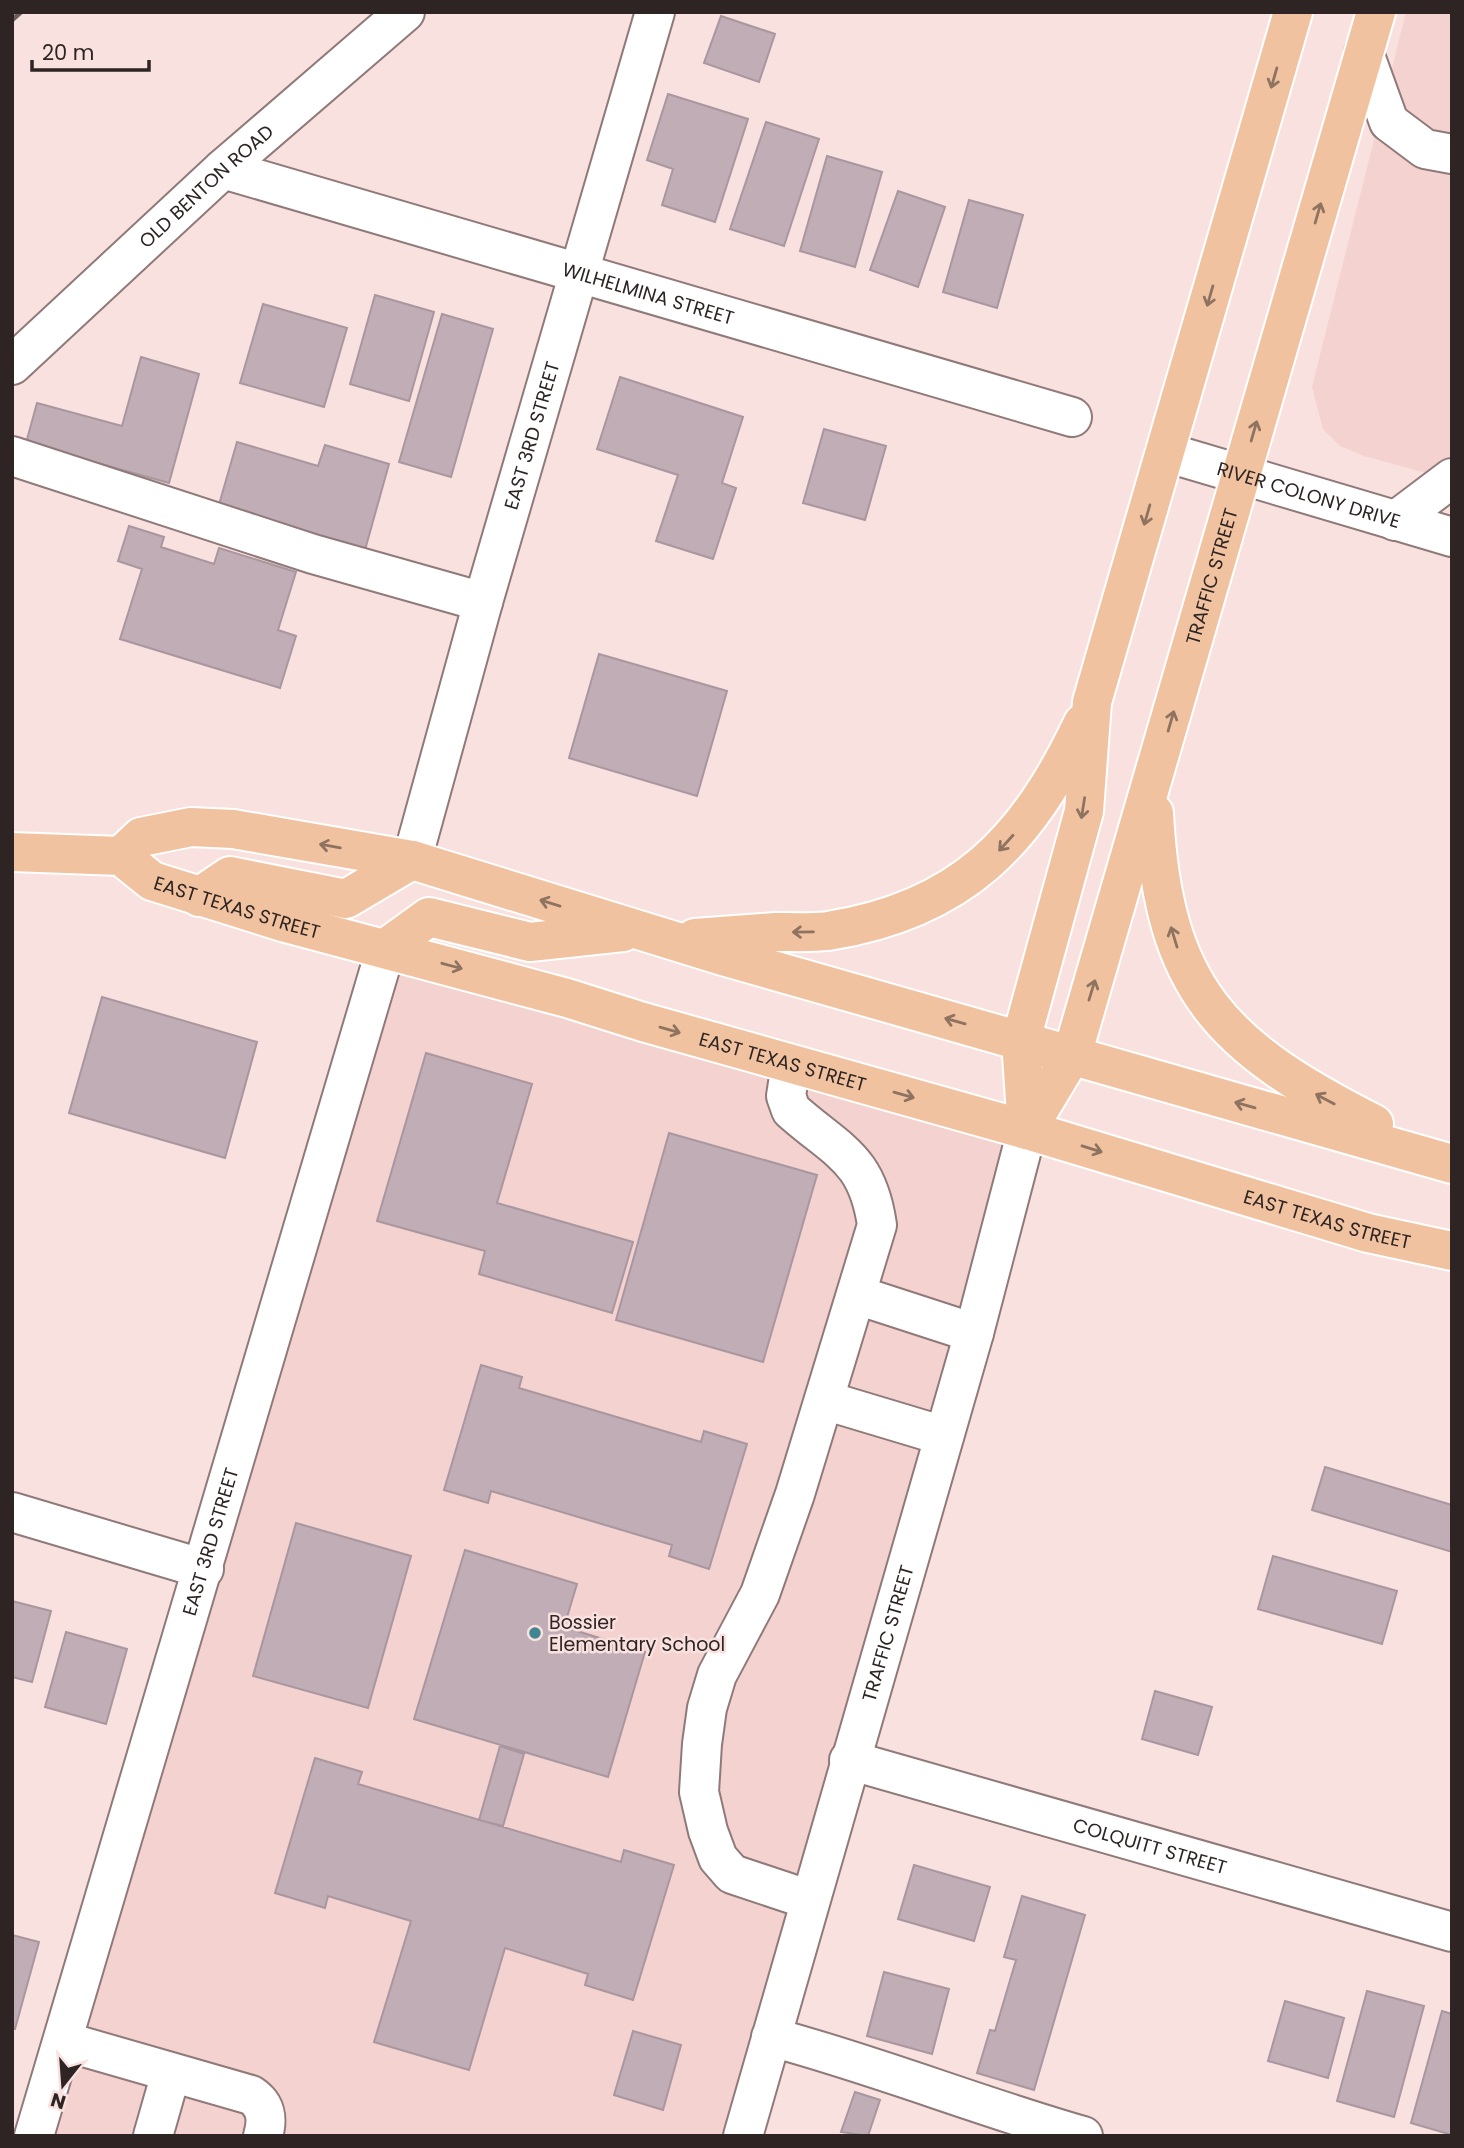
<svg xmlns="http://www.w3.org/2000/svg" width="1464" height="2148" font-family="Poppins,sans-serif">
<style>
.built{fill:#f3d2d0}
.building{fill:#c1adb6;stroke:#aa969f;stroke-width:2}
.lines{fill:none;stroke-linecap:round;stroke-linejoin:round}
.minor-casing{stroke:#907a79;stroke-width:42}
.major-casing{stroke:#fff;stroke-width:42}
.minor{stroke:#fff;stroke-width:38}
.major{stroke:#f1c29f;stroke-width:38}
.rail{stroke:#695c5a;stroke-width:5;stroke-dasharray:14 7;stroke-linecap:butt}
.oneway{stroke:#8f7361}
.poi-dot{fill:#408592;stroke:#f9e1df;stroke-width:2.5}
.labels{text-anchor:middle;stroke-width:5;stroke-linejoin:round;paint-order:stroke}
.street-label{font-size:19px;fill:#2d2423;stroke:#f9e1df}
.poi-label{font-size:19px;fill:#2d2423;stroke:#f9e1df;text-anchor:start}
</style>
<rect width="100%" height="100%" fill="#f9e1df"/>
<path class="built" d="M 1406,12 L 1452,12 L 1452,480 L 1364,456 L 1340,446 L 1323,429 L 1312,387 Z
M 386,948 L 1027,1130 L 742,2136 L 38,2136 Z"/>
<path class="building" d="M 721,16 L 775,34 L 759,82 L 704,63 Z
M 668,94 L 748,119 L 715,222 L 662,205 L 673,169 L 647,160 Z
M 766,122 L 819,139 L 784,246 L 730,229 Z
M 827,156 L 882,172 L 855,267 L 800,251 Z
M 898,191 L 945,207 L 918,287 L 870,270 Z
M 969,200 L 1023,215 L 997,308 L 943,292 Z
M 375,295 L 434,312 L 409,401 L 350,384 Z
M 263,304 L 347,328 L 324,407 L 240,383 Z
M 442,314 L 493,329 L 451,477 L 399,462 Z
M 141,357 L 199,374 L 169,483 L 26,443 L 37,403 L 122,426 Z
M 620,377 L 743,417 L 722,483 L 736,488 L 713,559 L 656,541 L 678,475 L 597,449 Z
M 824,429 L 886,446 L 865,520 L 803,503 Z
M 237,442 L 318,466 L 325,445 L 389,464 L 365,550 L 218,508 Z
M 129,526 L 164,537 L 161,547 L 214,564 L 219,548 L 296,572 L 278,630 L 296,636 L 280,688 L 120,639 L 142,569 L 118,561 Z
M 599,654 L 727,691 L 697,796 L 569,758 Z
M 102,997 L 257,1042 L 225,1158 L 69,1113 Z
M 426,1053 L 532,1084 L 497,1203 L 633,1242 L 612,1313 L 479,1274 L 485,1251 L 377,1221 Z
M 669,1133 L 817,1175 L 763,1362 L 616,1320 Z
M 481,1365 L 522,1377 L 519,1388 L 701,1442 L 704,1431 L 747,1444 L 709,1569 L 669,1556 L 672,1545 L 491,1491 L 488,1503 L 444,1490 Z
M 1325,1467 L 1452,1505 L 1452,1552 L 1312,1510 Z
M 296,1523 L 411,1556 L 368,1708 L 253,1676 Z
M 465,1550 L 577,1584 L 564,1627 L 645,1652 L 608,1777 L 414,1719 Z
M 1273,1556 L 1397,1591 L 1382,1644 L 1258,1609 Z
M 12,1601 L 51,1611 L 32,1682 L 12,1677 Z
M 66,1632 L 127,1649 L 106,1724 L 45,1707 Z
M 1155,1691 L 1212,1707 L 1198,1755 L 1142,1739 Z
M 500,1746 L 524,1754 L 503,1826 L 479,1820 Z
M 315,1758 L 362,1772 L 358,1784 L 621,1862 L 624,1850 L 674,1865 L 633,2000 L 585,1985 L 588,1974 L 505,1948 L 469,2070 L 374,2042 L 411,1921 L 328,1896 L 325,1908 L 275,1893 Z
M 914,1865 L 990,1887 L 974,1941 L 898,1919 Z
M 1022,1896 L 1085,1915 L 1034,2090 L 977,2073 L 990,2030 L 995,2031 L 1016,1960 L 1004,1957 Z
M 12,1935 L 39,1942 L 15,2029 L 12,2028 Z
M 884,1972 L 949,1989 L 932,2054 L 867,2036 Z
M 1367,1991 L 1424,2006 L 1394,2117 L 1337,2101 Z
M 1285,2001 L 1344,2018 L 1328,2078 L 1268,2061 Z
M 1442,2011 L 1452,2014 L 1452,2135 L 1411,2123 Z
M 633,2031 L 681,2045 L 663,2110 L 614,2095 Z
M 855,2092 L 880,2100 L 868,2136 L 841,2132 Z"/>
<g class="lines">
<defs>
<g id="minor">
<path d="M 1364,53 L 1389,122 L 1425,149 L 1452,154"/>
<path id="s1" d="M 223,169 L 1072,417"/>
<path id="s2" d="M 12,365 L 223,169 L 405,12"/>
<path id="s3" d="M 1165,452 L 1452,537"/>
<path d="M 12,456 L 313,554 L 483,602"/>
<path d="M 1395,521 L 1452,478"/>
<path id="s4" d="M 412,860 L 483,602 L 655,12"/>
<path d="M 791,1064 L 786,1096 L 791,1110 C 838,1152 867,1157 877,1225 L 795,1494 L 760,1594 L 717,1675 L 707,1708 L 702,1744 L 699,1792 L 708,1831 L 718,1858 L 732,1874 L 810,1900"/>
<path d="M 857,1295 L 974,1333"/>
<path d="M 824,1400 L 944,1436"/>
<path d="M 12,1512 L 204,1569"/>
<path id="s5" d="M 849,1760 L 1452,1932"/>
<path d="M 771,2037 C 876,2065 978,2106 1083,2136"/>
<path d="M 63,2041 L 251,2095 C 266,2105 268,2119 263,2136"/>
<path id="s6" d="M 34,2136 L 386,948"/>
<path d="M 153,2136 L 171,2073"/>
<path id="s7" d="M 743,2136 L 974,1333 L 1027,1130"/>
</g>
<g id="major">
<path d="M 1154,813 C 1163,990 1222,1047 1374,1124"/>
<path id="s8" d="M 12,852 L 121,856 L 152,881 L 286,923 L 567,998 L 643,1022 L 1027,1130 L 1368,1233 L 1452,1251"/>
<path d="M 121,856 L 141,837 L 191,827 L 233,829 L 412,860 L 723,956 L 1452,1164"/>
<path d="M 199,897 L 230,876 L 346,899 L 412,860"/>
<path d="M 695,938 C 722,936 748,934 775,932 C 792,932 811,933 828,931 C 962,910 1027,841 1083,723"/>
<path d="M 386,948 L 429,917 L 530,942 L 623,932"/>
<path id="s9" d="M 1027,1130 L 1072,1055 L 1376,12"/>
<path d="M 1027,1130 L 1021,1040 L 1084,811 L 1092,702 L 1293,12"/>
</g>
</defs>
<use href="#minor" class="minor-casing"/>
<use href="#major" class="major-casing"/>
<use href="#minor" class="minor"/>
<use href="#major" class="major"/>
<path class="rail" d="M 12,20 L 21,12"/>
</g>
<defs><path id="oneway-shaft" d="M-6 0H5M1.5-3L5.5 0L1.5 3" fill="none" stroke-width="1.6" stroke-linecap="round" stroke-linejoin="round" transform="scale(1.75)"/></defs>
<g class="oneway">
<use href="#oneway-shaft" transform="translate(1274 78) rotate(106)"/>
<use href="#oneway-shaft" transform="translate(1318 213) rotate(-74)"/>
<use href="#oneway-shaft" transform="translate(1210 296) rotate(106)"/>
<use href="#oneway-shaft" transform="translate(1254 431) rotate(-74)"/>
<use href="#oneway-shaft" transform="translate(1147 515) rotate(106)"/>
<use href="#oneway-shaft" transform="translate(1171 721) rotate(-74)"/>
<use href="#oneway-shaft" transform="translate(1083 808) rotate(99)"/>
<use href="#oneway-shaft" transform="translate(1006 843) rotate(132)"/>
<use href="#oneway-shaft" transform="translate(330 846) rotate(-170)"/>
<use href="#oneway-shaft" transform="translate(550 903) rotate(-163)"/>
<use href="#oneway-shaft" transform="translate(803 932) rotate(179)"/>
<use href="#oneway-shaft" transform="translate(1174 937) rotate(-107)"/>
<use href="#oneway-shaft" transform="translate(452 966) rotate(15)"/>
<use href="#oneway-shaft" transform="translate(1092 990) rotate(-73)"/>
<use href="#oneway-shaft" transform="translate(955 1021) rotate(-164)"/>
<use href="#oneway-shaft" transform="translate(670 1030) rotate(16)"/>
<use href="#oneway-shaft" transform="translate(904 1095) rotate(16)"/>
<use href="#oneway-shaft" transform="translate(1325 1099) rotate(-152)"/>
<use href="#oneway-shaft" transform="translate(1245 1105) rotate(-164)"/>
<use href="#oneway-shaft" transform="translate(1092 1149) rotate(17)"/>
</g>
<circle class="poi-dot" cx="535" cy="1633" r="7"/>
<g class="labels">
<g class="street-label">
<text dy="7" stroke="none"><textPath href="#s2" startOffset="264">OLD BENTON ROAD</textPath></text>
<text dy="7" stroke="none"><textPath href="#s1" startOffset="443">WILHELMINA STREET</textPath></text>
<text dy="7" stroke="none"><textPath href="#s4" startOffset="441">EAST 3RD STREET</textPath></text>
<text dy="7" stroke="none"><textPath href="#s3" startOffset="150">RIVER COLONY DRIVE</textPath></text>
<text dy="7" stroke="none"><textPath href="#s9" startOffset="586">TRAFFIC STREET</textPath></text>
<text dy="7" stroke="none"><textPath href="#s8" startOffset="238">EAST TEXAS STREET</textPath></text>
<text dy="7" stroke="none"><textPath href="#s8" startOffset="805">EAST TEXAS STREET</textPath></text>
<text dy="7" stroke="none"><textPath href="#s8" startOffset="1372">EAST TEXAS STREET</textPath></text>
<text dy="7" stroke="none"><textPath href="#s6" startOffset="620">EAST 3RD STREET</textPath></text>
<text dy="7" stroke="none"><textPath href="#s7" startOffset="523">TRAFFIC STREET</textPath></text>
<text dy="7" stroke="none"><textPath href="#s5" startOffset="313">COLQUITT STREET</textPath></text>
</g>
<g class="poi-label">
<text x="549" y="1629">Bossier<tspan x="549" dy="22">Elementary School</tspan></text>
</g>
</g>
<rect width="1464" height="2148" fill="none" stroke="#2d2423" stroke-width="28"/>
<g transform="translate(63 2085) rotate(197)" stroke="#f9e1df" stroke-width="5" paint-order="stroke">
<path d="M0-5L12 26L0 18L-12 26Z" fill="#2d2423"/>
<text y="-10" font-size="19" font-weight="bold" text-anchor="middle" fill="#2d2423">N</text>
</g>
<path d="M32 60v10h117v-10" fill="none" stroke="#2d2423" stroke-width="3.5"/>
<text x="42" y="60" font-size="21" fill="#2d2423" stroke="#f9e1df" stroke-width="5" paint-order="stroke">20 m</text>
</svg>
